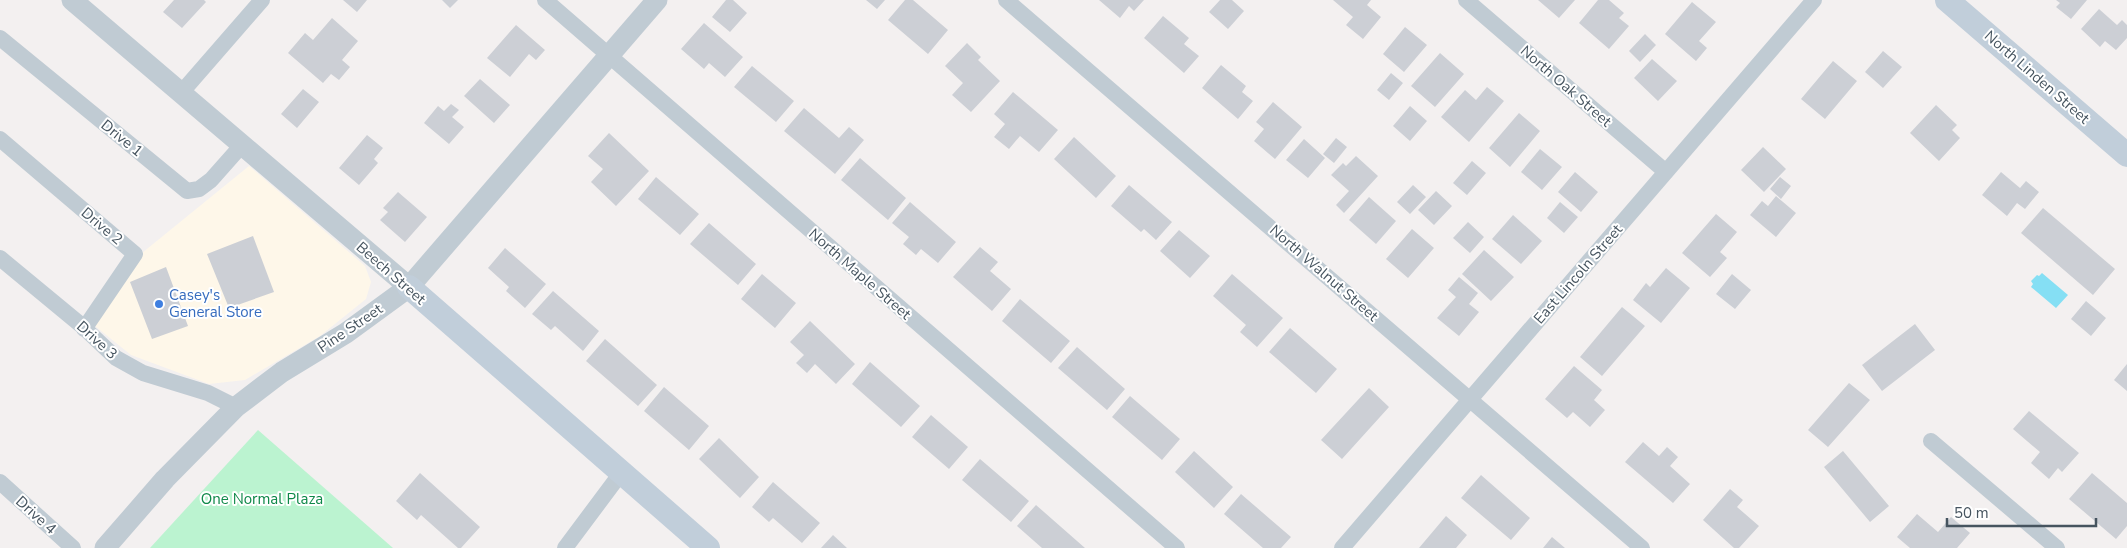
<svg xmlns="http://www.w3.org/2000/svg" width="2127" height="548" font-family="'Nunito Sans',sans-serif">
<style>
.commercial{fill:#fef7e9}
.green{fill:#bbf3d0}
.water{fill:#85dff4}
.building{fill:#cccfd5}
.lines{fill:none;stroke-linecap:round;stroke-linejoin:round}
.minor{stroke:#c0cbd3;stroke-width:16}
.tertiary{stroke:#c0cbd3;stroke-width:21}
.secondary{stroke:#c1ceda;stroke-width:24}
.shop-dot{fill:#3f7fe0;stroke:#fff;stroke-width:2}
.labels{text-anchor:middle;stroke-width:4;stroke-linejoin:round;paint-order:stroke}
.street-label{font-size:15px;fill:#46545f;stroke:#fff}
.shop-label{font-size:15px;fill:#366cbe;stroke:#fff;text-anchor:start}
.park-label{font-size:15px;fill:#0f8849;stroke:#fff}
</style>
<rect width="100%" height="100%" fill="#f3f0f0"/>
<path class="commercial" d="M 249,166 L 365,266 L 371,282 L 366,299 L 320,336 L 245,380 L 209,384 L 131,355 L 95,326 L 142,253 Z"/>
<path class="green" d="M 258,430 L 393,548 L 150,548 Z"/>
<path class="water" d="M 2042,273 L 2068,295 L 2056,308 L 2031,287 L 2033,284 L 2031,281 L 2037,275 L 2039,276 Z"/>
<path class="building" d="M 174,0 L 204,0 L 206,2 L 182,28 L 163,12 Z
M 343,0 L 367,0 L 357,12 Z
M 442,0 L 458,0 L 450,8 Z
M 726,0 L 733,0 L 747,13 L 730,32 L 712,17 Z
M 866,0 L 885,0 L 877,9 Z
M 905,0 L 913,0 L 948,30 L 928,54 L 888,20 Z
M 1099,0 L 1144,0 L 1134,11 L 1129,6 L 1120,18 Z
M 1220,0 L 1232,0 L 1244,11 L 1228,29 L 1209,12 Z
M 1333,0 L 1371,0 L 1367,5 L 1381,17 L 1363,39 L 1346,25 L 1353,17 Z
M 1538,0 L 1575,0 L 1559,18 Z
M 1598,0 L 1609,0 L 1624,13 L 1619,18 L 1629,26 L 1609,49 L 1579,23 Z
M 2056,0 L 2087,0 L 2071,19 L 2056,7 L 2060,3 Z
M 1692,2 L 1716,22 L 1699,41 L 1707,48 L 1696,61 L 1665,34 Z
M 2099,9 L 2117,25 L 2122,20 L 2127,25 L 2127,38 L 2116,50 L 2105,41 L 2100,47 L 2081,29 Z
M 1163,16 L 1189,38 L 1184,44 L 1199,56 L 1184,73 L 1144,38 Z
M 332,18 L 358,41 L 342,60 L 350,67 L 339,80 L 331,74 L 323,83 L 288,53 L 305,33 L 313,40 Z
M 704,23 L 743,57 L 725,77 L 709,63 L 704,69 L 681,49 Z
M 516,25 L 545,50 L 536,60 L 529,54 L 510,77 L 487,58 Z
M 1405,27 L 1427,45 L 1404,72 L 1383,54 Z
M 1645,34 L 1656,45 L 1640,62 L 1629,51 Z
M 967,43 L 981,57 L 978,60 L 1000,81 L 971,112 L 952,95 L 963,83 L 945,66 Z
M 1883,51 L 1902,67 L 1883,88 L 1865,72 Z
M 1440,53 L 1464,74 L 1435,107 L 1411,86 Z
M 1652,59 L 1677,81 L 1658,101 L 1634,78 Z
M 1833,61 L 1857,81 L 1825,119 L 1801,99 Z
M 1221,65 L 1246,86 L 1242,92 L 1253,101 L 1238,119 L 1202,88 Z
M 752,66 L 794,101 L 776,122 L 734,87 Z
M 1391,73 L 1403,83 L 1389,100 L 1377,90 Z
M 480,79 L 510,105 L 494,123 L 464,96 Z
M 1487,87 L 1504,101 L 1469,142 L 1441,117 L 1465,90 L 1476,100 Z
M 303,89 L 319,102 L 297,128 L 281,114 Z
M 1013,92 L 1058,130 L 1039,152 L 1020,136 L 1009,149 L 994,137 L 1005,124 L 994,114 Z
M 1273,102 L 1302,127 L 1275,159 L 1254,141 L 1264,129 L 1256,122 Z
M 451,104 L 459,110 L 452,117 L 464,127 L 449,144 L 424,123 L 438,106 L 444,111 Z
M 1936,105 L 1957,125 L 1952,130 L 1960,138 L 1939,161 L 1910,133 Z
M 1410,106 L 1427,121 L 1410,141 L 1393,126 Z
M 804,108 L 839,138 L 849,127 L 864,140 L 835,174 L 784,131 Z
M 1519,113 L 1540,131 L 1510,167 L 1489,148 Z
M 609,133 L 649,171 L 616,206 L 591,182 L 603,169 L 588,156 Z
M 367,135 L 383,148 L 374,159 L 378,163 L 359,185 L 339,168 Z
M 1074,137 L 1116,176 L 1096,198 L 1054,159 Z
M 1336,138 L 1347,147 L 1334,163 L 1323,154 Z
M 1304,139 L 1325,158 L 1308,178 L 1286,160 Z
M 1763,147 L 1786,169 L 1764,192 L 1741,170 Z
M 1540,149 L 1562,167 L 1542,190 L 1521,172 Z
M 1356,156 L 1378,176 L 1344,213 L 1336,205 L 1349,191 L 1331,175 L 1343,163 L 1346,166 Z
M 860,158 L 906,198 L 888,220 L 841,180 Z
M 1472,161 L 1486,173 L 1467,195 L 1453,183 Z
M 1575,172 L 1598,192 L 1581,212 L 1558,192 Z
M 2001,172 L 2020,188 L 2026,181 L 2039,192 L 2025,209 L 2017,203 L 2007,216 L 1982,195 Z
M 656,177 L 699,214 L 680,235 L 638,199 Z
M 1780,177 L 1791,186 L 1781,199 L 1770,189 Z
M 1129,185 L 1172,222 L 1156,240 L 1144,229 L 1141,232 L 1111,206 Z
M 1413,185 L 1426,197 L 1410,214 L 1397,202 Z
M 1436,191 L 1452,206 L 1434,225 L 1418,210 Z
M 398,192 L 427,217 L 405,242 L 380,220 L 388,212 L 383,208 Z
M 1776,196 L 1796,213 L 1776,237 L 1750,215 L 1762,201 L 1768,206 Z
M 1369,197 L 1396,221 L 1376,244 L 1349,220 Z
M 910,202 L 956,242 L 938,263 L 921,249 L 916,255 L 903,244 L 909,237 L 892,223 Z
M 1560,202 L 1578,217 L 1564,233 L 1547,218 Z
M 2043,208 L 2115,269 L 2093,295 L 2021,233 Z
M 1716,214 L 1737,232 L 1720,252 L 1727,258 L 1710,277 L 1682,253 Z
M 1513,215 L 1542,241 L 1521,264 L 1492,239 Z
M 1468,222 L 1484,237 L 1470,253 L 1453,238 Z
M 709,223 L 756,264 L 738,285 L 690,244 Z
M 1412,229 L 1434,248 L 1408,278 L 1386,259 Z
M 1179,230 L 1210,256 L 1190,278 L 1160,251 Z
M 253,236 L 274,292 L 229,308 L 207,254 Z
M 980,247 L 998,262 L 990,271 L 1011,289 L 992,311 L 953,277 Z
M 505,248 L 546,284 L 525,308 L 506,291 L 509,287 L 488,268 Z
M 1484,250 L 1514,277 L 1491,301 L 1462,274 Z
M 166,267 L 188,326 L 152,339 L 130,282 Z
M 1666,268 L 1690,288 L 1661,323 L 1633,300 L 1646,283 L 1650,287 Z
M 762,274 L 796,303 L 775,328 L 741,299 Z
M 1232,274 L 1283,318 L 1257,347 L 1240,332 L 1246,325 L 1213,296 Z
M 1732,274 L 1751,290 L 1735,309 L 1716,294 Z
M 1459,277 L 1478,293 L 1469,304 L 1479,312 L 1459,336 L 1437,318 L 1456,297 L 1448,290 Z
M 553,291 L 599,331 L 583,351 L 555,326 L 551,330 L 532,314 Z
M 1020,299 L 1070,341 L 1051,363 L 1002,321 Z
M 2086,301 L 2106,318 L 2091,336 L 2071,319 Z
M 1622,307 L 1645,326 L 1602,376 L 1580,357 Z
M 810,321 L 855,364 L 836,384 L 815,364 L 807,373 L 796,363 L 804,355 L 790,342 Z
M 1915,324 L 1935,350 L 1882,391 L 1862,365 Z
M 1290,328 L 1337,369 L 1316,393 L 1269,352 Z
M 605,339 L 657,385 L 638,406 L 586,361 Z
M 1077,347 L 1125,389 L 1107,410 L 1058,368 Z
M 870,362 L 920,406 L 901,427 L 852,384 Z
M 2127,364 L 2127,391 L 2114,380 Z
M 1574,366 L 1602,390 L 1594,400 L 1605,410 L 1590,427 L 1573,412 L 1567,418 L 1545,399 Z
M 1849,383 L 1870,400 L 1828,447 L 1808,430 Z
M 664,387 L 709,426 L 689,450 L 644,411 Z
M 1369,388 L 1389,407 L 1342,459 L 1321,440 Z
M 1130,396 L 1180,439 L 1162,460 L 1112,417 Z
M 2029,411 L 2079,453 L 2062,472 L 2058,468 L 2049,479 L 2031,463 L 2040,452 L 2013,429 Z
M 931,415 L 968,447 L 949,469 L 912,437 Z
M 719,438 L 759,477 L 740,498 L 699,459 Z
M 1643,442 L 1659,456 L 1667,447 L 1678,457 L 1670,466 L 1690,484 L 1673,503 L 1625,462 Z
M 1194,451 L 1233,487 L 1214,508 L 1175,472 Z
M 1843,451 L 1889,506 L 1870,522 L 1824,467 Z
M 980,459 L 1029,501 L 1011,522 L 962,480 Z
M 420,473 L 480,527 L 461,548 L 458,548 L 421,515 L 417,520 L 396,501 Z
M 2092,473 L 2127,503 L 2127,526 L 2116,539 L 2069,499 Z
M 1481,475 L 1530,518 L 1511,540 L 1461,498 Z
M 773,482 L 820,523 L 802,543 L 773,518 L 769,522 L 752,507 Z
M 1730,489 L 1743,500 L 1737,507 L 1759,526 L 1739,548 L 1734,548 L 1703,520 Z
M 1241,494 L 1291,537 L 1281,548 L 1263,548 L 1224,514 Z
M 1036,505 L 1085,548 L 1042,548 L 1017,526 Z
M 1917,514 L 1938,532 L 1951,517 L 1970,533 L 1957,548 L 1910,548 L 1897,537 Z
M 1446,516 L 1467,535 L 1456,548 L 1419,548 Z
M 833,535 L 847,548 L 821,548 Z
M 1552,537 L 1565,548 L 1543,548 Z"/>
<g class="lines">
<path class="minor" d="M 545,0 L 1177,548
M 1006,0 L 1642,548
M 1466,0 L 1666,172
M 0,38 L 187,191 L 199,189 L 211,180 L 242,145
M 181,93 L 262,0
M 0,139 L 135,254 L 84,329
M 0,258 L 81,325 L 116,358 L 143,373 L 208,393 L 236,407
M 1931,441 L 2057,548
M 0,482 L 73,548
M 565,548 L 621,473
M 1342,548 L 1814,0"/>
<path class="tertiary" d="M 72,0 L 409,287
M 105,548 L 165,479 L 236,407 L 282,372 L 346,333 L 409,287 L 657,0"/>
<path class="secondary" d="M 1947,0 L 2127,155
M 409,287 L 708,548"/>
</g>
<circle class="shop-dot" cx="159" cy="304" r="5"/>
<g class="labels">
<g class="street-label">
<text transform="translate(2037 77) rotate(41)" y="5">North Linden Street</text>
<text transform="translate(1566 86) rotate(41)" y="5">North Oak Street</text>
<text transform="translate(122 138) rotate(39)" y="5">Drive 1</text>
<text transform="translate(102 226) rotate(40)" y="5">Drive 2</text>
<text transform="translate(391 273) rotate(41)" y="5">Beech Street</text>
<text transform="translate(1324 273) rotate(41)" y="5">North Walnut Street</text>
<text transform="translate(860 274) rotate(41)" y="5">North Maple Street</text>
<text transform="translate(1578 274) rotate(-49)" y="5">East Lincoln Street</text>
<text transform="translate(350 328) rotate(-34)" y="5">Pine Street</text>
<text transform="translate(97 340) rotate(42)" y="5">Drive 3</text>
<text transform="translate(36 515) rotate(42)" y="5">Drive 4</text>
</g>
<g class="shop-label">
<text x="169" y="300">Casey's<tspan x="169" dy="17">General Store</tspan></text>
</g>
<g class="park-label">
<text x="262" y="504">One Normal Plaza</text>
</g>
</g>
<path d="M1947 518v8h149v-8" fill="none" stroke="#46545f" stroke-width="2.5"/>
<text x="1954" y="518" font-size="15" fill="#46545f" stroke="#ffffff" stroke-width="4" paint-order="stroke">50 m</text>
</svg>
